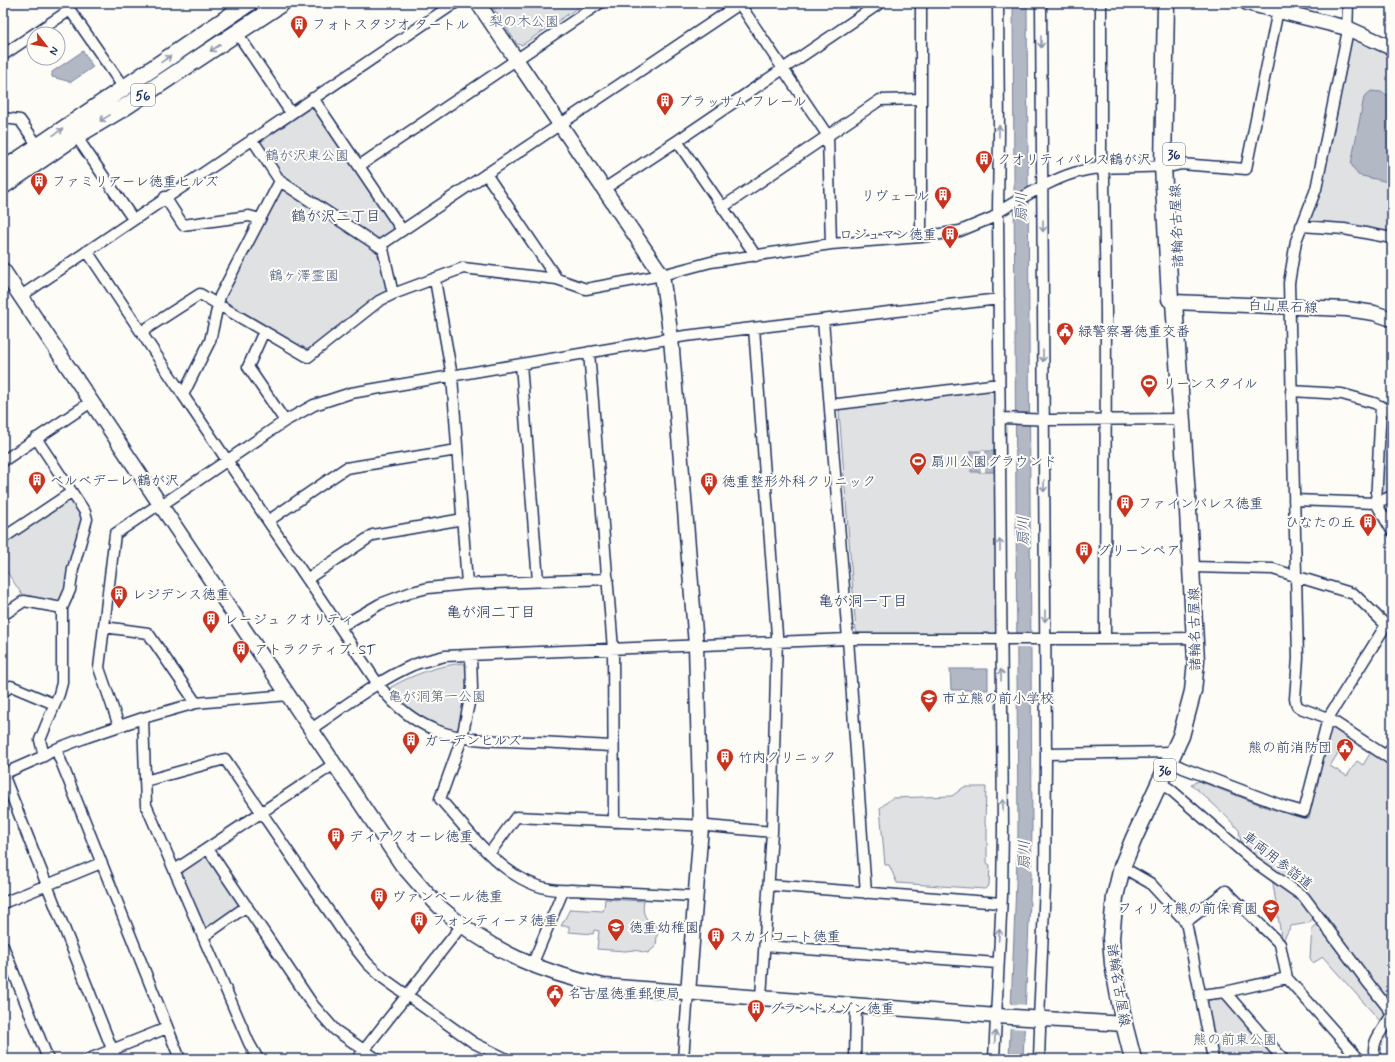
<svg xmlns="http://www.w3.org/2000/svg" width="1395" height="1062" font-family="Mynerve,'Klee One',sans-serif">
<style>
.green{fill:#e0e1e3;stroke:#7e88a0}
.water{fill:#b3b8c5;stroke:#76819c}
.pier{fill:#fdfcf7}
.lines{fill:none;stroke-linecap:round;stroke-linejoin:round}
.street-casing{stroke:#1b2f5e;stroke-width:13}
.secondary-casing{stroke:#1b2f5e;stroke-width:17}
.primary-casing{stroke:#1b2f5e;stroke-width:19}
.street{stroke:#fdfcf7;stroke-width:10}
.secondary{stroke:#fdfcf7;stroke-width:14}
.primary{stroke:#fdfcf7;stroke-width:16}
.oneway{stroke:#8c96aa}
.labels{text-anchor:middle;stroke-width:4;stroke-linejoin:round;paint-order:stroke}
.shield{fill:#fdfcf7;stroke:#5f6c8c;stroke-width:1}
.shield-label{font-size:13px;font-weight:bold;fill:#1b2f5e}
.park-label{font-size:14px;fill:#4c5c7f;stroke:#fdfcf7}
.poi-label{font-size:14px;fill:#1b2f5e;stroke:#fdfcf7;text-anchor:start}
.street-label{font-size:14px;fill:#1b2f5e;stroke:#fdfcf7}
.water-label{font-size:15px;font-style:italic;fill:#49587d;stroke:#fdfcf7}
.neighbourhood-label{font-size:15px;fill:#1b2f5e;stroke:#fdfcf7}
</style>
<rect width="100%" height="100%" fill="#fdfcf7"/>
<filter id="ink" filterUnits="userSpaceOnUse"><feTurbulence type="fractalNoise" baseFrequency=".025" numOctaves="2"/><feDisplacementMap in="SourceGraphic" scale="8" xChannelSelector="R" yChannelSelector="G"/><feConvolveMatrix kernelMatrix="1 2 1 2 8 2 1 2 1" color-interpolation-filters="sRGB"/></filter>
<g filter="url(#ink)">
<path class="green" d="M 490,3 L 585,3 L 522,45 L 517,44 Z
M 1353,39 L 1392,57 L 1392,233 L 1343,224 L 1313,223 L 1308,218 L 1349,41 Z
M 309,107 L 314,107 L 394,227 L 393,232 L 380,240 L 376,241 L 285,181 L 261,145 L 261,139 Z
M 284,188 L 381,251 L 389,288 L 386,293 L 367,304 L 310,349 L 306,349 L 225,301 L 222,297 L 279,189 Z
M 990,388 L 995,392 L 998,629 L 993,634 L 860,635 L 856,631 L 839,411 L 842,408 Z
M 1389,415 L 1392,417 L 1392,492 L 1384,495 L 1380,492 L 1384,418 Z
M 68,500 C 77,502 83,511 82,520 L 65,591 L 62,599 L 57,602 L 23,596 L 3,566 L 3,543 Z
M 463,663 L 467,667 L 468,688 L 460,728 L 454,731 C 429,725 407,712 390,692 L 391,687 C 414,674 437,666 463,663 Z
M 1335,728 L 1348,737 L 1330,766 L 1347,776 L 1357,761 L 1363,765 L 1371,752 L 1392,766 L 1392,1009 L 1381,1022 L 1323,957 L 1313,963 L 1310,958 L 1312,928 L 1318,922 L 1314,917 L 1309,923 L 1291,926 L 1282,942 L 1271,871 L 1241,843 L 1239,830 L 1222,812 L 1191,784 L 1199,781 L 1271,809 L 1309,818 L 1329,730 Z
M 964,787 L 986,787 L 985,825 L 987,827 L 987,863 L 990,865 L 989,885 L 985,889 L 897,883 L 889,865 L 885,865 L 880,808 L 892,798 L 952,796 Z
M 204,857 L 209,858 L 240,905 L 239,908 L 208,929 L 204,927 L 182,876 L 184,870 Z
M 605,899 L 644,901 C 641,913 646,923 658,926 L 656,946 L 648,953 L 634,950 L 625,951 L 597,949 L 599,931 L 594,930 L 593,934 L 569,932 L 569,926 L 561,926 L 570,909 L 603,911 L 604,908 Z
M 1222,998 L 1225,999 L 1280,1059 L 1218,1059 L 1207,1004 L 1209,1000 Z"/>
<path class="water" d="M 1013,3 L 1027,3 L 1032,826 L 1031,877 L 1023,1059 L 1009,1059 L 1018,834 Z
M 83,51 L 93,67 L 71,82 L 52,77 L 52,72 Z
M 1371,91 L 1381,92 L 1392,97 L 1392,183 L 1358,175 L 1351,164 L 1364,97 Z
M 971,451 L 996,451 L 996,472 L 971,472 Z
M 950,669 L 988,669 L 988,690 L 951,690 Z"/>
<path class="pier" d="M 981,451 L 985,451 L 985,472 L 981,472 Z
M 1014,633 L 1032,633 L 1032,648 L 1014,648 Z
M 1010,1004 L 1028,1005 L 1026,1029 L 1009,1028 Z"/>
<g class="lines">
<defs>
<path id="street" d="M 739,3 L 828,136 L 831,244
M 1101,3 L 1101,160 L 1104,178 L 1106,314 L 1105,639
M 1348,3 L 1347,35 L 1316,189 L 1296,241 L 1289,283 L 1298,658 L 1295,699 L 1297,706 L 1300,708 L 1328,718 L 1392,760
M 237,33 L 291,113
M 34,34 L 70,10 L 124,88
M 3,55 L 34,34
M 313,98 L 402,230
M 3,118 L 20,120 L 38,146
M 76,136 L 133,219
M 252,139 L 280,181
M 677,141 L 756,256
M 359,166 L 600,3
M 1173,166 L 1181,164 L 1246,169 L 1278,10 L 1278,3
M 486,174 L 557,279
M 604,189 L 677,141 L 880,3
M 165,197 L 183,225 L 249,216 L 260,219
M 723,207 L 880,100 L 921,99
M 1301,226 L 1344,229 L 1392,238
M 921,237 L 921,3
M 379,246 L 741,3
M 87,251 L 183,395
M 435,280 L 452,376 L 467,584
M 393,294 L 383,249 L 280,181 L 220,296 L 210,341 L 183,395 L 378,684 C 422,743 470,740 537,742 C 562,743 588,745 613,746
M 21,296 L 455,3
M 823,320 L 848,639 L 866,893
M 754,328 L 777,635 L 772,832 L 761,997
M 264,331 L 248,367 L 285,421
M 141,332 L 200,294 L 308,357 L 379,301 L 393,294 L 463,268 L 557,279 L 586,289 L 662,275 L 711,262 L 831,244 L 921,237 L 960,231 L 994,217 L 998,212 C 1021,199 1048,181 1074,173 C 1103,164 1134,169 1163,166
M 589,352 L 613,649 L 614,822
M 521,364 L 538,581
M 1291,391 L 1342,394 L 1374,403 L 1392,412
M 830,405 L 999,384
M 1381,406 L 1376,503 L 1392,496
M 1000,418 L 1054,420 L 1182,419
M 36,438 L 85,512 L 87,519 L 73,569 L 70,590 L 62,608 L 62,683 L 59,694 L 40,740 L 44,756
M 3,461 L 91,402
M 1294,500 L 1376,503 L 1392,531
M 268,521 L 346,468 L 457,450
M 3,538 L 72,492
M 1192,567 L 1273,569 L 1295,576 L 1354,594 L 1386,625
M 307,579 L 373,535 L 463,519
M 3,615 L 24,601 L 62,608
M 104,627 L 148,633 L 196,703
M 340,627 L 380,604 L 412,592 L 428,588 L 467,584 L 608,579
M 471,655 L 472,688 L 462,738 L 440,799 C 475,838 513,895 571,890 L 695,896
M 3,692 L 11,686 L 54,704
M 143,718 L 146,805 L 249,1043 L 258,1059
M 119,726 L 99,668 L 115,534 L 152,509 L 160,506 L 172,498 L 285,421 L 314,405 L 351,393 L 685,336 L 999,299
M 311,729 C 344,707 377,681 413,665 C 423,661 434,659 445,656 L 848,639 L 1105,639 L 1195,638
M 56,749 L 180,1059
M 1046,754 L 1174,752
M 1386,756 L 1392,747
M 1169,761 L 1183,768 L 1283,806 L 1304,812 L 1328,718 L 1386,625 L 1392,623
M 3,774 L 116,1059
M 3,774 L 44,756 L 56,749 L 87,737 L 143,718 L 196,703 L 288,695
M 145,781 L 225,759 L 345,935 L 367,963 L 383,978 L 474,1043 L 507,1059
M 1159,782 L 1171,790 L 1253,861 L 1304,897 L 1369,984 L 1392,1013
M 208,849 L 313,1005 L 335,1030 L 377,1059
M 489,854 L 516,817 L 708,826 L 772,832
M 1122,867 L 1150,883 L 1186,922 L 1213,1059
M 175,870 L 334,764
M 769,885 L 1001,903
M 3,903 L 101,863
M 1186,922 L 1226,891 L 1280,944 L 1287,978 L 1359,1059
M 203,937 L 247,906
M 3,946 L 48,1059
M 765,946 L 997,963
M 532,965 L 563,891
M 1225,992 L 1283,1059
M 1201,995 L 1225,992 L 1287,978
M 89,1059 L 167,1028
M 357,1059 L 462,925
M 683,1059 L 688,993
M 855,1059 L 856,1005
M 994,1059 L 1002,895 L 1003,829 L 998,212 L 999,133 L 998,3
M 1039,1059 L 1040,1029 L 1039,1019 L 1045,885 L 1046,754 L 1041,3
M 1376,1059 C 1368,1043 1385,1028 1392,1014"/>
<path id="secondary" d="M 478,3 L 662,275 L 671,338 L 696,645 L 701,827 L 688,993
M 1247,3 L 1347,28 L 1392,48
M 3,270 L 402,865 C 415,879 427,895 441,908 C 489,951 542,973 604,986 L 997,1016 L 1124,1024
M 1174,302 L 1347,309 L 1374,313 L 1392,319"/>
<path id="primary" d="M 3,170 L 249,3
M 3,186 L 76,136 L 125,107 L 282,3
M 1133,1059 L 1124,1024 L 1113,964 L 1111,938 L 1115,897 L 1122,867 L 1134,838 L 1181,736 L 1193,691 L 1196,661 L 1188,511 L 1174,302 L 1170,299 L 1163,166 L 1166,3"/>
</defs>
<use href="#street" class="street-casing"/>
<use href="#secondary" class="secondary-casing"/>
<use href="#primary" class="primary-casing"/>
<use href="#street" class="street"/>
<use href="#secondary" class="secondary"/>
<use href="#primary" class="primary"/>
</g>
<defs><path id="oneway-shaft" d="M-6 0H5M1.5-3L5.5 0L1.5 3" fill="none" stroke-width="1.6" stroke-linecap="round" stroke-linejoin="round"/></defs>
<g class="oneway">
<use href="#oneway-shaft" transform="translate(1041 42) rotate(89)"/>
<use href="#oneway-shaft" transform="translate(215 48) rotate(147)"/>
<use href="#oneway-shaft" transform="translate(166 59) rotate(-34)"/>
<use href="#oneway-shaft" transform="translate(105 118) rotate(149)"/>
<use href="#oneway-shaft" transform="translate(999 131) rotate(-90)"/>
<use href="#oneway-shaft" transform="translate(58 132) rotate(-34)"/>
<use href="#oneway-shaft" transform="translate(1043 226) rotate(90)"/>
<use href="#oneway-shaft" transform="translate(1043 356) rotate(90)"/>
<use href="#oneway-shaft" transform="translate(1044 486) rotate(90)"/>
<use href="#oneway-shaft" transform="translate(1000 545) rotate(-90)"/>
<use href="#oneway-shaft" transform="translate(1045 616) rotate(90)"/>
<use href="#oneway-shaft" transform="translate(1001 675) rotate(-91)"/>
<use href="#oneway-shaft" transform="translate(1003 805) rotate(-91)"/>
<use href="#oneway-shaft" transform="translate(999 935) rotate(-86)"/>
<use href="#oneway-shaft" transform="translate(995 1037) rotate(-86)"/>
</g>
</g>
<defs>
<symbol id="building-pin" viewBox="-11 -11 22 30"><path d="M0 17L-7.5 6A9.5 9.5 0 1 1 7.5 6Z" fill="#c8321e" stroke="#fdfcf7"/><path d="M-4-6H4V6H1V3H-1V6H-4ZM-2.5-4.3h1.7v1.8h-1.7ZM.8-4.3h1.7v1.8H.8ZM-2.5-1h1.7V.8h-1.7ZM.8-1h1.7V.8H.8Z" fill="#fff"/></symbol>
<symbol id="civic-pin" viewBox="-11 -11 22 30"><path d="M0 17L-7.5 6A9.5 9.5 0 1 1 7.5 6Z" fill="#c8321e" stroke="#fdfcf7"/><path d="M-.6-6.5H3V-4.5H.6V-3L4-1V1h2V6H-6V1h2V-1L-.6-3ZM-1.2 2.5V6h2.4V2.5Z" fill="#fff"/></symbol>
<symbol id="stadium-pin" viewBox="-11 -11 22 30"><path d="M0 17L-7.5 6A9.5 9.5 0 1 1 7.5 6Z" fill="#c8321e" stroke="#fdfcf7"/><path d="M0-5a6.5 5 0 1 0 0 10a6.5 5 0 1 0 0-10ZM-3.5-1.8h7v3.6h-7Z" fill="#fff"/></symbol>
<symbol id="school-pin" viewBox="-11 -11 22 30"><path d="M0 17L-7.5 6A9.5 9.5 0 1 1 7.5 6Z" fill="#c8321e" stroke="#fdfcf7"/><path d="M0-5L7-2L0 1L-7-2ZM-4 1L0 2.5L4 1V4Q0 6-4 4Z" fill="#fff"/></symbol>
</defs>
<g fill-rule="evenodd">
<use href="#building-pin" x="289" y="14" width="20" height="27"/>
<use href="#building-pin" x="655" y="91" width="20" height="27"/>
<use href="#building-pin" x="974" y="149" width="20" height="27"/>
<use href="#building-pin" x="29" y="171" width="20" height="27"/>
<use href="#building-pin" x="933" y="185" width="20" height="27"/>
<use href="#building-pin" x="940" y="224" width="20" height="27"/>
<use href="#civic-pin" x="1055" y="321" width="20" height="27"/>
<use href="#stadium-pin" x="1139" y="373" width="20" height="27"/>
<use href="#stadium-pin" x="908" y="451" width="20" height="27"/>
<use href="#building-pin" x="27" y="470" width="20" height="27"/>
<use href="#building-pin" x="699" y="471" width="20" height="27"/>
<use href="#building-pin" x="1115" y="493" width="20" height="27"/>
<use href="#building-pin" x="1358" y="512" width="20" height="27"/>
<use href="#building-pin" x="1074" y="540" width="20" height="27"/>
<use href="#building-pin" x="109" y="584" width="20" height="27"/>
<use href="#building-pin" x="201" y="609" width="20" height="27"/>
<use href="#building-pin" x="231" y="639" width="20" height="27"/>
<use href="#school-pin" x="919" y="688" width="20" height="27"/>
<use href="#building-pin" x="401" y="730" width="20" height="27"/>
<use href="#civic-pin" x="1335" y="737" width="20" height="27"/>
<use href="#building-pin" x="715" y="747" width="20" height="27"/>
<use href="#building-pin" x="326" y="826" width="20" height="27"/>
<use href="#building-pin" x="369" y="886" width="20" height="27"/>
<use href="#school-pin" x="1261" y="898" width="20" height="27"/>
<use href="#building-pin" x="409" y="910" width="20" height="27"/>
<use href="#school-pin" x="606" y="917" width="20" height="27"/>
<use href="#building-pin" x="706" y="926" width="20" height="27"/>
<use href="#civic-pin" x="545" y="983" width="20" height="27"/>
<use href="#building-pin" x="746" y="998" width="20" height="27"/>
</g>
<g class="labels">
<g class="shield">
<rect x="131" y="84" width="24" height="22" rx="3"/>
<rect x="1163" y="143" width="22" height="22" rx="3"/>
<rect x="1154" y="759" width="22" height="22" rx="3"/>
</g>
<g class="shield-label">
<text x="143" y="100">56</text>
<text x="1174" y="159">36</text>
<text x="1165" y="775">36</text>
</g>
<g class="park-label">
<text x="524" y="26">梨の木公園</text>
<text x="307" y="160">鶴が沢東公園</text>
<text x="304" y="280">鶴ヶ澤霊園</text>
<text x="437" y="701">亀が洞第一公園</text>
<text x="1235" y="1044">熊の前東公園</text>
</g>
<g class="poi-label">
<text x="312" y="29">フォトスタジオ タートル</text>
<text x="678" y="106">ブラッサム フレール</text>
<text x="997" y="164">クオリティパレス鶴が沢</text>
<text x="52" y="186">ファミリアーレ徳重ヒルズ</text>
<text x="930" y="200" text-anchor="end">リヴェール</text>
<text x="937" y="239" text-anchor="end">ロジュマン徳重</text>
<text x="1078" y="336">緑警察署徳重交番</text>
<text x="1162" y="388">リーンスタイル</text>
<text x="931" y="466">扇川公園グラウンド</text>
<text x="50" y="485">ベルベデーレ 鶴が沢</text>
<text x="722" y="486">徳重整形外科クリニック</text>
<text x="1138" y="508">ファインパレス徳重</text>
<text x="1355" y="527" text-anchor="end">ひなたの丘</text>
<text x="1097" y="555">グリーンペア</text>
<text x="132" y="599">レジデンス徳重</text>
<text x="224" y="624">レージュ クオリティ</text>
<text x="254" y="654">アトラクティブ. ST</text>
<text x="942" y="703">市立熊の前小学校</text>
<text x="424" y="745">ガーデンヒルズ</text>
<text x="1332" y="752" text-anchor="end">熊の前消防団</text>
<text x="738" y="762">竹内クリニック</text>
<text x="349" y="841">ディアクオーレ徳重</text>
<text x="392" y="901">ヴァンベール徳重</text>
<text x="1258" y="913" text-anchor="end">フィリオ熊の前保育園</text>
<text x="432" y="925">フォンティーヌ徳重</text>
<text x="629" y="932">徳重幼稚園</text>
<text x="729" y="941">スカイコート徳重</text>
<text x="568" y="998">名古屋徳重郵便局</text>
<text x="769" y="1013">グランドメゾン徳重</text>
</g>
<g class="street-label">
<text transform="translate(1176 226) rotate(-92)" y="5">諸輪名古屋線</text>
<text transform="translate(1283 306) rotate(2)" y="5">白山黒石線</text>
<text transform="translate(1194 629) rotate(-91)" y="5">諸輪名古屋線</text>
<text transform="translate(1278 860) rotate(38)" y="5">車両用参詣道</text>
<text transform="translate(1119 985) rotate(81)" y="5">諸輪名古屋線</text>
</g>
<g class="water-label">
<text transform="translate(1021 207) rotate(-90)" y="5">扇川</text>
<text transform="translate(1023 531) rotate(-90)" y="5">扇川</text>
<text transform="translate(1024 855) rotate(-90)" y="5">扇川</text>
</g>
<g class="neighbourhood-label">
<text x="336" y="221">鶴が沢二丁目</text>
<text x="863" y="606">亀が洞一丁目</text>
<text x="491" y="617">亀が洞二丁目</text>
</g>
</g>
<rect width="1395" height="1062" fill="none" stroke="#fdfcf7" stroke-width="16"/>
<rect x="8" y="8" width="1379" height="1046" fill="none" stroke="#1b2f5e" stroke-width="1.5" filter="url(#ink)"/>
<g transform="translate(46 46) rotate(121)"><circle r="19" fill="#fdfcf7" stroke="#a3aaba"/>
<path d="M0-3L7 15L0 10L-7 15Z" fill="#c8321e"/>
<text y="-6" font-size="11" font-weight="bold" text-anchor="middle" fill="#1b2f5e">N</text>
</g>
</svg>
